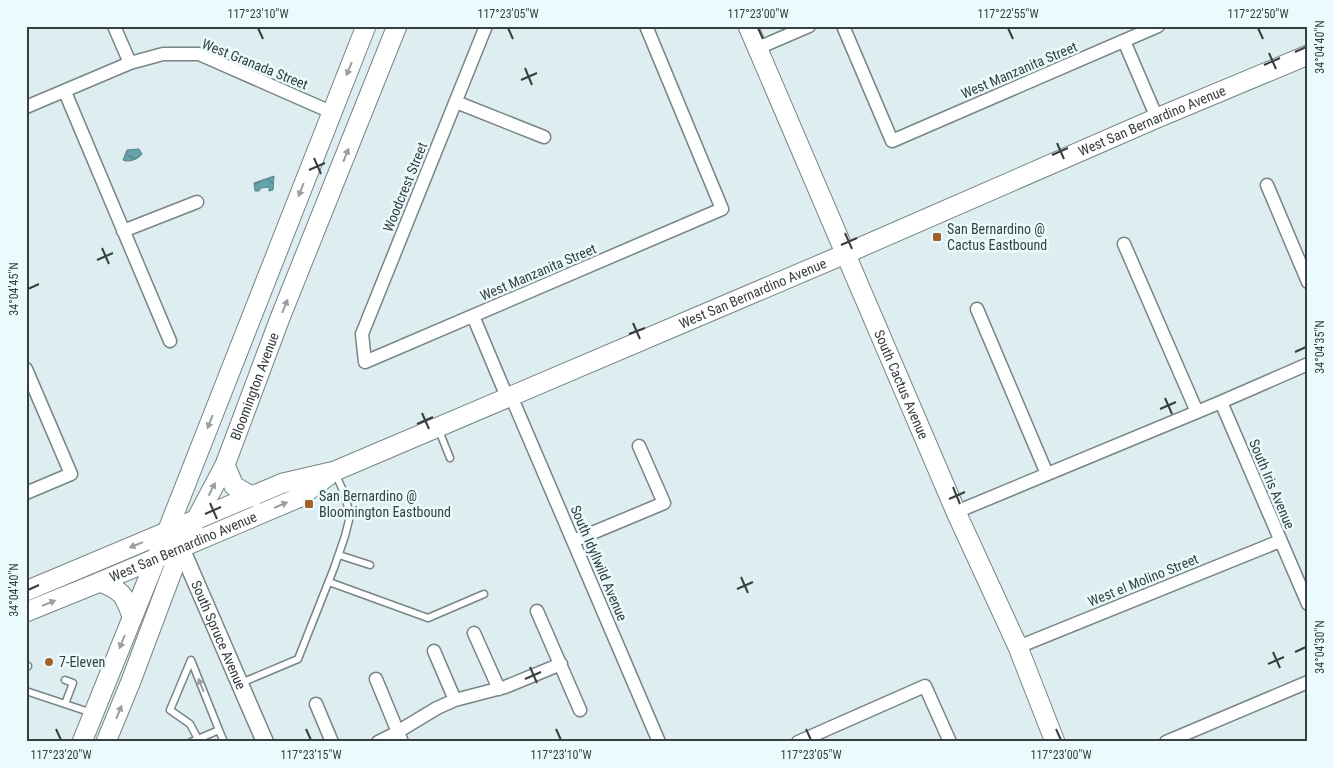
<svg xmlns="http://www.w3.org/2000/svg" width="1334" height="768" font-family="'Roboto Condensed',sans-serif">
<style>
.water{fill:url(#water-waves);stroke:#56848b}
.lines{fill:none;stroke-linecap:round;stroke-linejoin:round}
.service-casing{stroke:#778587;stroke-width:9}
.minor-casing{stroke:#778587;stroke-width:15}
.tertiary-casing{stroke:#778587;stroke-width:19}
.secondary-casing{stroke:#778587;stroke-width:21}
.service{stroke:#fff;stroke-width:6}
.minor{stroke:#fff;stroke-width:12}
.tertiary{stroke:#fff;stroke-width:16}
.secondary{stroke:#fff;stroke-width:19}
.oneway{fill:#9b9e9f}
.ticks{fill:none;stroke:#373e3f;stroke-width:2}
.poi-dot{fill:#a1622a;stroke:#ebfbfd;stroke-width:2}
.labels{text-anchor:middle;stroke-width:5;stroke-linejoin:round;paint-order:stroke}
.street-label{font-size:14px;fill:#373e3f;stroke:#ebfbfd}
.poi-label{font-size:14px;fill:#373e3f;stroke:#ebfbfd;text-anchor:start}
.neatline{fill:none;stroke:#373e3f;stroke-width:2}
.ticks-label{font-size:12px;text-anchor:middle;fill:#373e3f}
</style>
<defs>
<pattern id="water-waves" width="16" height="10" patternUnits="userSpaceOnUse" patternTransform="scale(1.25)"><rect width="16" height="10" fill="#64a2ac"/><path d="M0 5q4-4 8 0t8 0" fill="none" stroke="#53858d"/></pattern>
</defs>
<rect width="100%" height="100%" fill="#deedf0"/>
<path class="water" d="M 139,149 L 142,154 C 139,159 128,163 123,160 L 127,150 Z
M 274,176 L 273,190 L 269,191 L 269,187 L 261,188 L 259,191 L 255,191 L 254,183 Z"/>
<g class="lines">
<defs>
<path id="service" d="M 438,428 L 450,458
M 339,555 L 370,565
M 329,582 L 428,618 L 484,594
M 26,666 L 28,666
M 65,680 L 73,683 L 65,704
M 241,683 L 298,659 L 334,568 L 345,536 L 350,516 L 345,495 L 335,473
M 26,693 L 29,692 L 92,713
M 198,739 L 190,724 L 170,710 L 191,660 L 219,730
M 191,742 L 219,730 L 224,742"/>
<path id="minor" d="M 114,26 L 130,63
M 486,26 L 362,334 L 365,362 L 722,209 L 646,26
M 843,26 L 892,141 L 1158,26
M 1124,41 L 1157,118
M 758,48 L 809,26
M 65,92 L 170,341
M 456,102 L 544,137
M 26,107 L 130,63 L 163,54 L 199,54 L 331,112
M 1267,185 L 1308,282
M 123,231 L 197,202
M 1124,244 L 1197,412
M 977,309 L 1047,474
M 473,316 L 507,397
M 26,369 L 71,474 L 26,493
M 511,396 L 659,742
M 1221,402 L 1308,604
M 956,512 L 1221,402 L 1308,364
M 573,541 L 664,503 L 639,446
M 537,611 L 580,710
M 474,633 L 499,689
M 1018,647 L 1280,541
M 434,651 L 455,700
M 376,679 L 402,742
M 316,704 L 332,742
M 378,742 L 394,734 L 437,708 L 455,700 L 505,687 L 561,664
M 798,742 L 925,686 L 950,742
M 1166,742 L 1308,682"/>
<g id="tertiary">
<path id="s1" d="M 175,541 L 181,548 L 265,742"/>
</g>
<g id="secondary">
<path id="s2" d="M 748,26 L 956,512 L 1018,647 L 1055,742"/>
<path d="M 225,465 L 234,486 L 253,497"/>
<path d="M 100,582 C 123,591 124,595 132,616"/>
<path id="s3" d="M 26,591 L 283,483 L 335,471 L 845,254 L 1157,118 L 1308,55"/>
<path id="s4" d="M 26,612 L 100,582 L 298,498 L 328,476"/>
<path d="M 82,742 L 167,532 L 366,26"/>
<path id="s5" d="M 106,742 L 131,681 L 181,548 L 225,465 L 280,318 L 397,26"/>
</g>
</defs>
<use href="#service" class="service-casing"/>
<use href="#minor" class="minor-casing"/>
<use href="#tertiary" class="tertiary-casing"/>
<use href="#secondary" class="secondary-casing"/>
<use href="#service" class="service"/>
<use href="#minor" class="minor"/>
<use href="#tertiary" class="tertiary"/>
<use href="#secondary" class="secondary"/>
</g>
<defs><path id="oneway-solid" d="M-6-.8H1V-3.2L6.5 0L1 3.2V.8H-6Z" transform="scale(1.25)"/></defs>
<g class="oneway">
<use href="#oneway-solid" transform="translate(349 69) rotate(112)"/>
<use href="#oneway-solid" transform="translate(346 155) rotate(-68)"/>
<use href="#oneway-solid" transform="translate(301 190) rotate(111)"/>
<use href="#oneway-solid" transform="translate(285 306) rotate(-68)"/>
<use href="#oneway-solid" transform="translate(210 422) rotate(111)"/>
<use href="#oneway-solid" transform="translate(212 489) rotate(-63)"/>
<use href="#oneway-solid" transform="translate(281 505) rotate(-23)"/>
<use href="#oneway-solid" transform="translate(136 545) rotate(158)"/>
<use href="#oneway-solid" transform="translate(49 603) rotate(-22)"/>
<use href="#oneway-solid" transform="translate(122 642) rotate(112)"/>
<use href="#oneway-solid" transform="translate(201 685) rotate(-112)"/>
<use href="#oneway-solid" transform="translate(119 712) rotate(-68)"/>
</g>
<path class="ticks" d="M 258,28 L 263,39M 508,28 L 513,39M 758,28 L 763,39M 1008,28 L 1013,39M 1258,28 L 1263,39M 1295,52 L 1306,47M 1269,53 L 1276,69M 1264,65 L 1280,58M 525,68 L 532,85M 521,80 L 537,73M 1057,143 L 1064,159M 1052,155 L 1068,148M 314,158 L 321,174M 309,170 L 325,163M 845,233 L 852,249M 841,245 L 857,238M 102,248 L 109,264M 97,260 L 113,253M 28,289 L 39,284M 633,323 L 640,339M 629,334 L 645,328M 1295,352 L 1306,347M 1165,398 L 1172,414M 1160,409 L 1176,402M 422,413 L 429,429M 417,424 L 433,417M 953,487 L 960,504M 949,499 L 965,492M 210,503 L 217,519M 205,514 L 221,507M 741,577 L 748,593M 737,589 L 753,582M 28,590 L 39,585M 1273,652 L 1280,668M 1295,652 L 1306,647M 1268,664 L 1284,657M 530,667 L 537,683M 525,679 L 541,672M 56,729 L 61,740M 306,729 L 311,740M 556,729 L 561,740M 806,729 L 811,740M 1056,729 L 1061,740"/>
<g class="poi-dot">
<rect x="932" y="232" width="10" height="10" rx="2.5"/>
<rect x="304" y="499" width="10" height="10" rx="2.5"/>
<circle cx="49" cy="662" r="5"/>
</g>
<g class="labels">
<g class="street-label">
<text transform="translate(255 64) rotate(22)" y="5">West Granada Street</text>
<text transform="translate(1019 70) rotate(-23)" y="5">West Manzanita Street</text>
<text dy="5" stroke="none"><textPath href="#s3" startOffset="1221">West San Bernardino Avenue</textPath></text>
<text transform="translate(405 187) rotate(-68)" y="5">Woodcrest Street</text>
<text transform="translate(538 272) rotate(-23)" y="5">West Manzanita Street</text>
<text dy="5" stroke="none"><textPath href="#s3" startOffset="786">West San Bernardino Avenue</textPath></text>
<text dy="5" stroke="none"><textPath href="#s2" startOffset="390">South Cactus Avenue</textPath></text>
<text dy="5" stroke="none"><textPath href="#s5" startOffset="386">Bloomington Avenue</textPath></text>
<text transform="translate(1272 484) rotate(67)" y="5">South Iris Avenue</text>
<text dy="5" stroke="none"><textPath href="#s4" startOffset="170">West San Bernardino Avenue</textPath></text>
<text transform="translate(599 563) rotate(67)" y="5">South Idyllwild Avenue</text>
<text transform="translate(1143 580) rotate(-22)" y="5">West el Molino Street</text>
<text dy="5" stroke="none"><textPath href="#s1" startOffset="104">South Spruce Avenue</textPath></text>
</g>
<g class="poi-label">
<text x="947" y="234">San Bernardino @<tspan x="947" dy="16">Cactus Eastbound</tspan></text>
<text x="319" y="501">San Bernardino @<tspan x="319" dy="16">Bloomington Eastbound</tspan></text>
<text x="59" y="667">7-Eleven</text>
</g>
</g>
<rect width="1334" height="768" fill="none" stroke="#ebfbfd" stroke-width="55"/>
<rect x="28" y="28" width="1278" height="712" class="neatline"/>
<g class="ticks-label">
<text x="258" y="18">117°23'10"W</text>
<text x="508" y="18">117°23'05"W</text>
<text x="758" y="18">117°23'00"W</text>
<text x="1008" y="18">117°22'55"W</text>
<text x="1258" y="18">117°22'50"W</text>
<text transform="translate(1320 47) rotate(-90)" y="4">34°04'40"N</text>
<text transform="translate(14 289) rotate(-90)" y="4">34°04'45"N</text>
<text transform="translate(1320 347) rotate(-90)" y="4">34°04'35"N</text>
<text transform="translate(14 590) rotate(-90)" y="4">34°04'40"N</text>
<text transform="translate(1320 647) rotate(-90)" y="4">34°04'30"N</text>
<text x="61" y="759">117°23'20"W</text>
<text x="311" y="759">117°23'15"W</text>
<text x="561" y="759">117°23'10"W</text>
<text x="811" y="759">117°23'05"W</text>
<text x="1061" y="759">117°23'00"W</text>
</g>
</svg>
